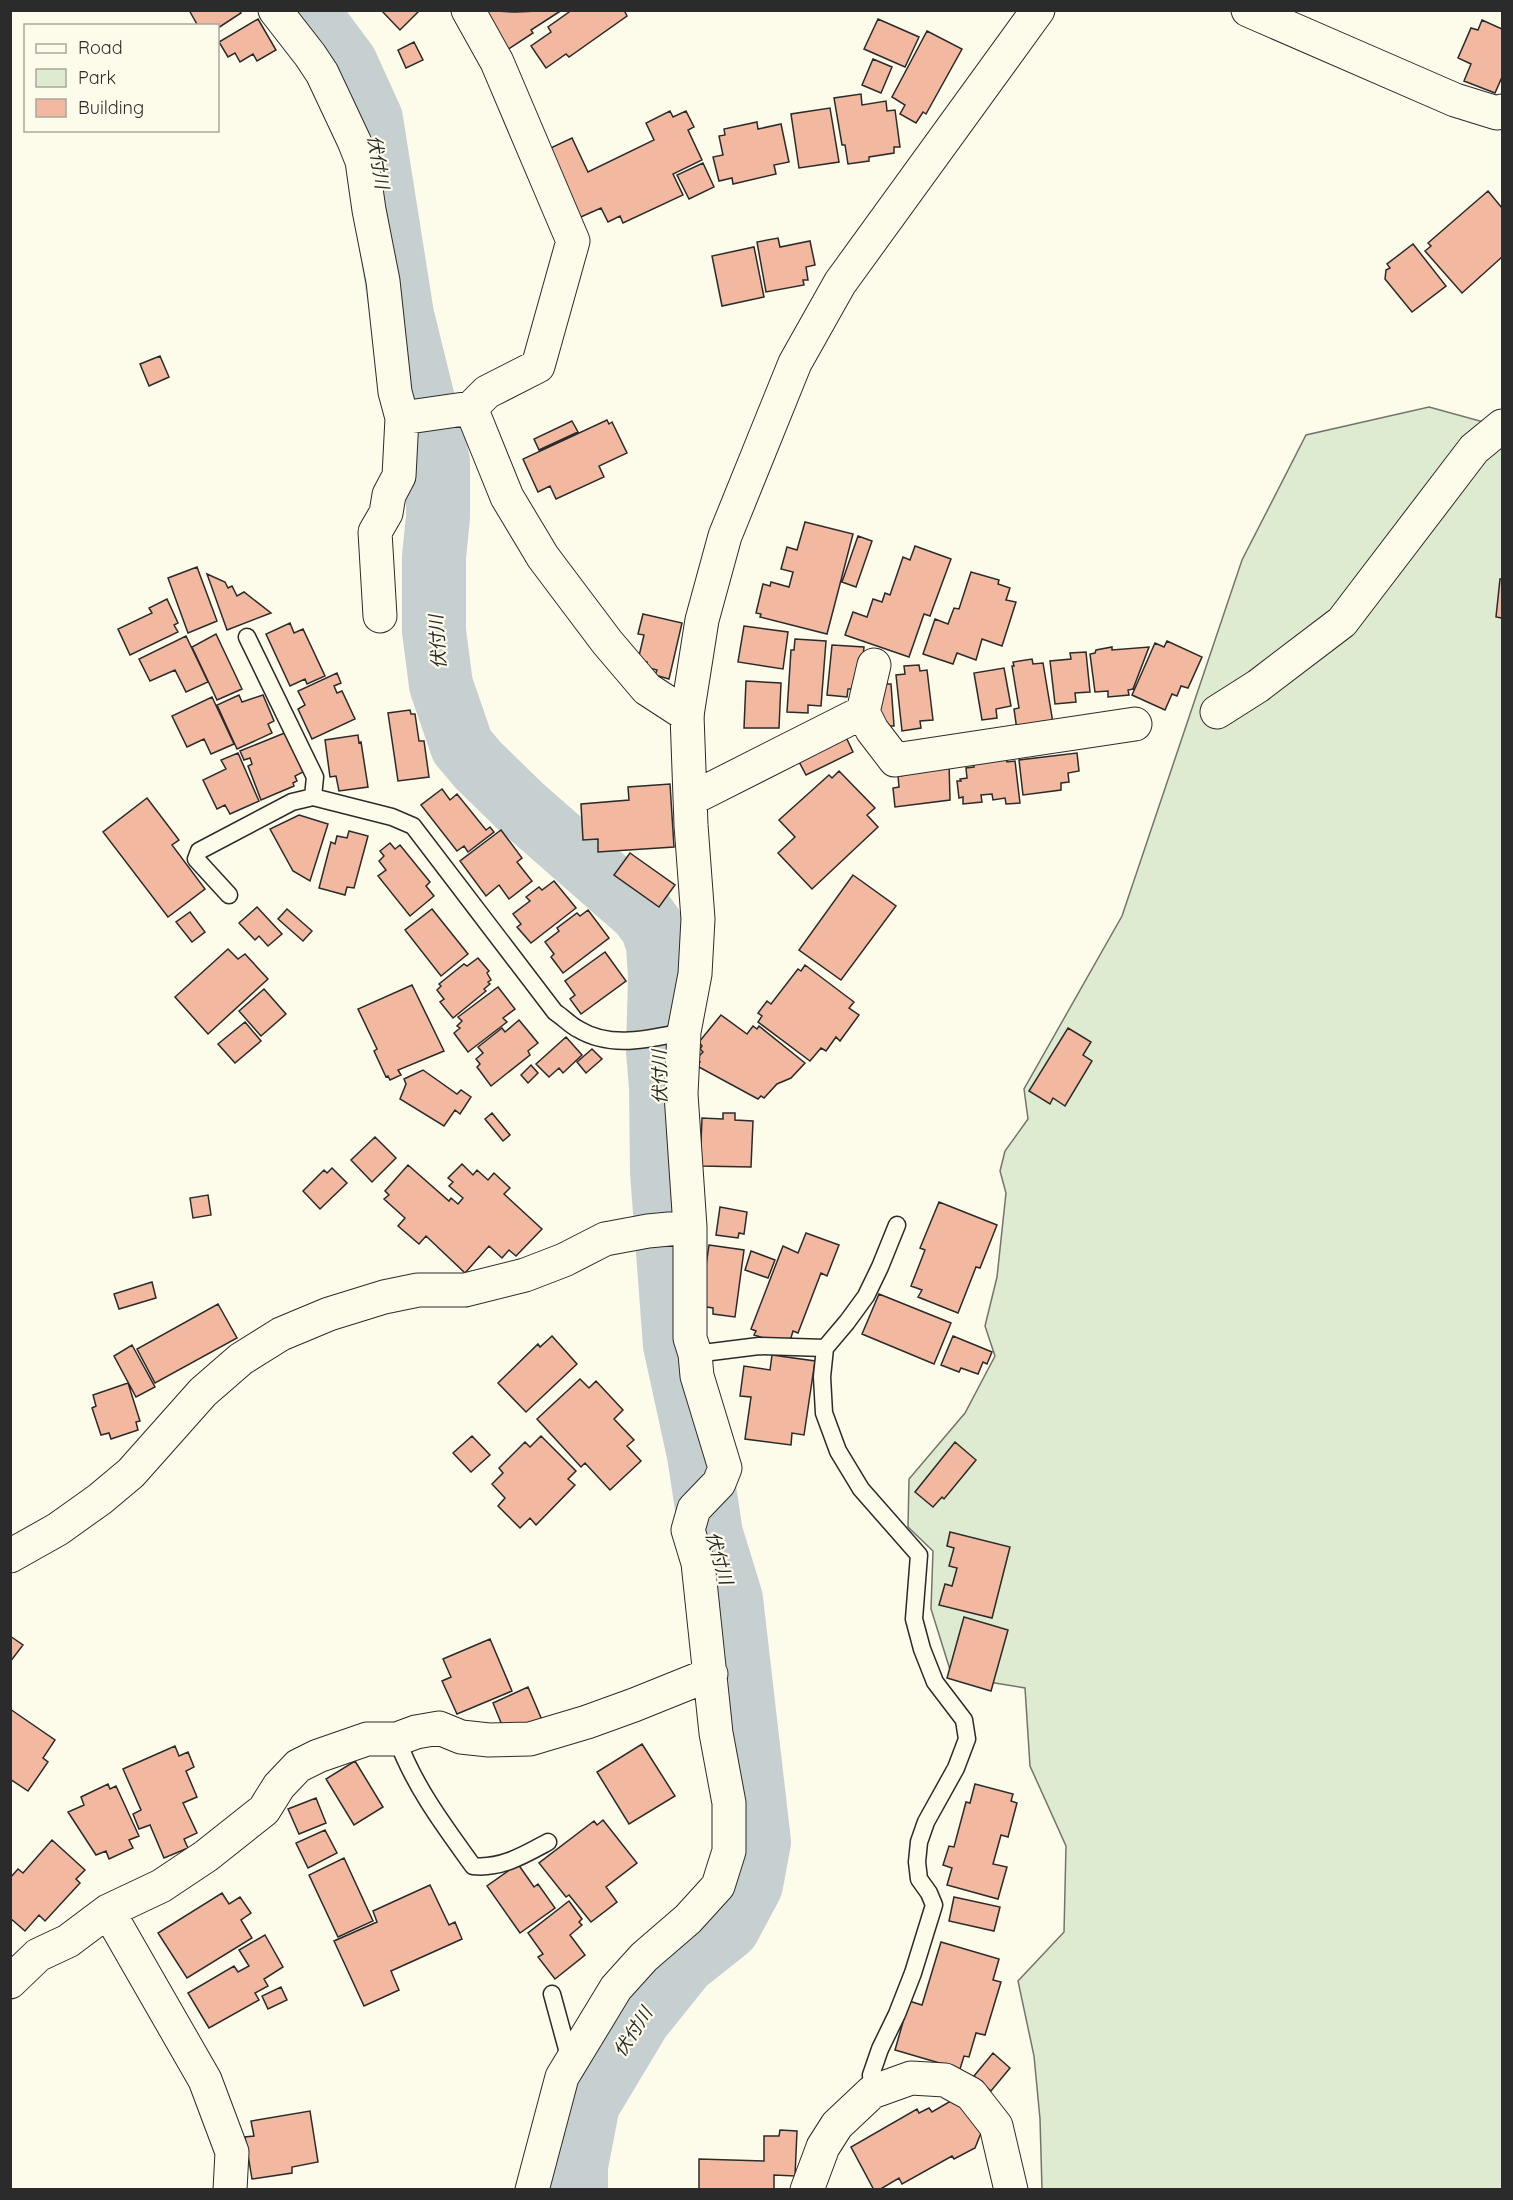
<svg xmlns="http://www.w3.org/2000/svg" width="1513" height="2200" font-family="Quicksand,'Noto Sans JP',sans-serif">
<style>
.green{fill:#deebd1;stroke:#74746e;stroke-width:1.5}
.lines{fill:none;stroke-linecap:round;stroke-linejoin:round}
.river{stroke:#c7d0d0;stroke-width:64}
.building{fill:#f2b8a0;stroke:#2b2b2b;stroke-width:1.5}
.lane-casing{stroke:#2b2b2b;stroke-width:19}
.street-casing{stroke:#2b2b2b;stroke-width:35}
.secondary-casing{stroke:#2b2b2b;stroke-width:35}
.lane{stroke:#fdfbea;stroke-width:16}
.street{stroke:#fdfbea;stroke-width:33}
.secondary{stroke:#fdfbea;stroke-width:33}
.labels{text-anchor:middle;stroke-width:4.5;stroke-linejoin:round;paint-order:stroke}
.water-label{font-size:18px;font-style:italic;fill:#2b2b2b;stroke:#fdfbea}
</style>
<rect width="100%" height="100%" fill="#fdfbea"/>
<path class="green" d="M 1429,407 L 1498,426 L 1502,425 L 1502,2189 L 1042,2189 L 1040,2119 L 1034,2056 L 1018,1981 L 1064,1932 L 1066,1846 L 1030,1766 L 1025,1688 L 952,1676 L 931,1609 L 933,1551 L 908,1527 L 909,1479 L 965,1413 L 995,1356 L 985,1326 L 997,1277 L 1006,1193 L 1000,1171 L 1005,1151 L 1028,1119 L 1024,1089 L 1122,916 L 1242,560 L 1306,435 Z"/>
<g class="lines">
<path class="river" d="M 306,10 L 346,64 L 371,119 L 402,315 L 438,461 L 438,517 L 434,557 L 434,631 L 441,685 L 462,746 L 478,765 L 520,806 L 641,912 L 652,927 L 658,944 L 660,977 L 658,1051 L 661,1088 L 662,1172 L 675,1345 L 699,1455 L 711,1534 L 731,1599 L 759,1842 L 751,1885 L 728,1928 L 684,1963 L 639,2019 L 588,2104 L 576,2166 L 576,2190"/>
</g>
<path class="building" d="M 189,10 L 239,10 L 241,13 L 218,28 L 218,26 L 198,26 Z
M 381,10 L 420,10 L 400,30 Z
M 475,10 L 515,12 L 562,10 L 531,30 L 533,33 L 504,52 Z
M 572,10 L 624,10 L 627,16 L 569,57 L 566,54 L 546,68 L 531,46 L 551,32 L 548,27 Z
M 258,19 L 276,50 L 257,61 L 253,54 L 240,62 L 235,53 L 228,57 L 219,42 Z
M 878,19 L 919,37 L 905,67 L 864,49 Z
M 1482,20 L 1502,29 L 1502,77 L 1495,93 L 1464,81 L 1471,64 L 1458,58 L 1471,28 L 1478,30 Z
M 927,31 L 962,49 L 926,114 L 923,112 L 916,123 L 900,114 L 905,105 L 892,97 Z
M 414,42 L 423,60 L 406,68 L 398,50 Z
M 873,59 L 892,67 L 881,93 L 862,85 Z
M 861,94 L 862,105 L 886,101 L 887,111 L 895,110 L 900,147 L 894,147 L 894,153 L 869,157 L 869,161 L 848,164 L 845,145 L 842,145 L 834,98 Z
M 830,108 L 839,162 L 799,168 L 791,114 Z
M 670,111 L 673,117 L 686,111 L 694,127 L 688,130 L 702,160 L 673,174 L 683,195 L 623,223 L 620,216 L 608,222 L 601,208 L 574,220 L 542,152 L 572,138 L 588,172 L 654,140 L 646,123 Z
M 757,122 L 758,129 L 781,124 L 789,162 L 774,165 L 776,174 L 733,184 L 732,178 L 719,181 L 713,157 L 723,155 L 719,136 L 725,135 L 724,129 Z
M 703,163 L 714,187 L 689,199 L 677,175 Z
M 1488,191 L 1502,208 L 1502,257 L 1462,293 L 1425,251 L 1431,246 L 1428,243 Z
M 778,238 L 780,247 L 810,241 L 815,265 L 806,267 L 808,280 L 803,280 L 804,285 L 766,292 L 757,242 Z
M 1413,244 L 1446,286 L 1412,312 L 1385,279 L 1386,270 L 1390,268 L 1387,264 Z
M 754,247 L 764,297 L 722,306 L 712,256 Z
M 160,356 L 169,377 L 149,386 L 140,364 Z
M 607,420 L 609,424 L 612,422 L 627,453 L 599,466 L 604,477 L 556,499 L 550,486 L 538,492 L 523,459 Z
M 572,421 L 578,432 L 539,450 L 534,439 Z
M 805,522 L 853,534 L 827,634 L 760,617 L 761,614 L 756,613 L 763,584 L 770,586 L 771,582 L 789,587 L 793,572 L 781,569 L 787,547 L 797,550 Z
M 858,536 L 872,541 L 856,587 L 842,582 Z
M 915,546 L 951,559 L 930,616 L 924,614 L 909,657 L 845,635 L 853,612 L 867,617 L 873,599 L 882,602 L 885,593 L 890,595 L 903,557 L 910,560 Z
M 197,567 L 217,621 L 188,633 L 168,578 Z
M 971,572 L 999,580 L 998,584 L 1010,588 L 1006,600 L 1016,602 L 1002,646 L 982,639 L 976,660 L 957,653 L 953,664 L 923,654 L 935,619 L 948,624 L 954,608 L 959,609 Z
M 207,574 L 225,582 L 228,588 L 232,586 L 237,596 L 244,592 L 271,613 L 227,630 Z
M 1500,579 L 1502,579 L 1502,618 L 1496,617 Z
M 167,599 L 178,623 L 174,625 L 178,632 L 130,655 L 118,629 L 152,613 L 149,608 Z
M 643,614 L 682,623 L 669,679 L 655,675 L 657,670 L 645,667 L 647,662 L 638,660 L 644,635 L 638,634 Z
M 290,623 L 294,633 L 303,629 L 325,676 L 307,684 L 305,679 L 290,686 L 266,634 Z
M 744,626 L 788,632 L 783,669 L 738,662 Z
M 216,634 L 242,689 L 217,700 L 192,647 Z
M 186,636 L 208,682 L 186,692 L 175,670 L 150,681 L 139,659 Z
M 795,639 L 826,641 L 821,706 L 808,705 L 808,713 L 787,712 L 791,650 L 794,650 Z
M 1167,641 L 1202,657 L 1188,688 L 1181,686 L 1177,696 L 1172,694 L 1165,710 L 1132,695 L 1155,643 L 1164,647 Z
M 832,645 L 864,647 L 860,689 L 848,689 L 847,697 L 827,695 Z
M 1112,647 L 1112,650 L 1149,647 L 1133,689 L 1128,690 L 1129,695 L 1108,697 L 1108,691 L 1095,692 L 1090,654 L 1095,653 L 1096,650 Z
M 1086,652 L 1090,692 L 1075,693 L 1076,702 L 1055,704 L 1050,661 L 1071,659 L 1070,653 Z
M 1032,659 L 1033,664 L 1043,663 L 1053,723 L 1017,730 L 1014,709 L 1019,708 L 1012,666 L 1014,666 L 1013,662 Z
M 919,665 L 920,671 L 927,670 L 933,720 L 920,721 L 921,728 L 902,731 L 896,675 L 905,674 L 904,666 Z
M 1004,668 L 1011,706 L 996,709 L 997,718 L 982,720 L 974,673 Z
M 337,673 L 341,683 L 334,686 L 337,693 L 342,691 L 355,719 L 312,739 L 298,709 L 305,705 L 298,691 Z
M 746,681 L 781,683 L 779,728 L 744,728 Z
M 880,684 L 891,684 L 894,726 L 889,726 L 878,714 Z
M 239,695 L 242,702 L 263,695 L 274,721 L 268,724 L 272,733 L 237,749 L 217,705 Z
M 212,697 L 234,744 L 211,754 L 204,739 L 187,747 L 172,716 Z
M 410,710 L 411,714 L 415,714 L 419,741 L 424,741 L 429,777 L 398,781 L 388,713 Z
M 287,732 L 303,772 L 295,776 L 297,781 L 293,783 L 294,786 L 261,800 L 248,766 L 252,764 L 250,758 L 244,760 L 240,751 Z
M 358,735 L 359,743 L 361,742 L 368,787 L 339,791 L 336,776 L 330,777 L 325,740 Z
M 845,735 L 853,752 L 806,775 L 797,758 Z
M 238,753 L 259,801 L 230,814 L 225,805 L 217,809 L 203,780 L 226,769 L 221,760 Z
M 1077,753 L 1079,771 L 1068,773 L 1069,782 L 1061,783 L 1061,790 L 1023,795 L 1019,760 Z
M 1007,759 L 1007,762 L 1015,761 L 1020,803 L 1006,804 L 1005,798 L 993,800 L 992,794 L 981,795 L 982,802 L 963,804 L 963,797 L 959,798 L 957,781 L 961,781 L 960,779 L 967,778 L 966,768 L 974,767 L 973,760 Z
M 949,762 L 950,800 L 895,807 L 893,788 L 899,787 L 898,776 L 906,775 L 905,767 Z
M 839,771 L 875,808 L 867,815 L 878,827 L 812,889 L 778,853 L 795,837 L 779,820 L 829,775 L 832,778 Z
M 670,784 L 674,847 L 598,852 L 598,839 L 583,840 L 581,804 L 629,800 L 628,787 Z
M 442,789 L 450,800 L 457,794 L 486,830 L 490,827 L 494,832 L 468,852 L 464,846 L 457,851 L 421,805 Z
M 147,798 L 179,840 L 172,845 L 205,889 L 168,917 L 103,832 Z
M 299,815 L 328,824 L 310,881 L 293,871 L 270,829 Z
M 501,830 L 522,858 L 517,862 L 532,881 L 509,899 L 499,885 L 486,896 L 460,861 Z
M 349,831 L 368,836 L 354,888 L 347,887 L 345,895 L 319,888 L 331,842 L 335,844 L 337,836 L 347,838 Z
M 390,843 L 395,849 L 400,845 L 430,882 L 426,886 L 434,896 L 410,916 L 378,876 L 386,870 L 379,861 L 384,856 L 380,851 Z
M 630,853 L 675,885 L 659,907 L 614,875 Z
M 853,875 L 896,906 L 841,980 L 799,950 Z
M 554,881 L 576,908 L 531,943 L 517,927 L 521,924 L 513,914 L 530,901 L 526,897 L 539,887 L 542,890 Z
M 257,907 L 282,934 L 268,946 L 259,936 L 255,940 L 239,923 Z
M 287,909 L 312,931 L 303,941 L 278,919 Z
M 432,909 L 468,954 L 441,976 L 405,930 Z
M 588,910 L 609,938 L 563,973 L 551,957 L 554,954 L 545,942 L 559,931 L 557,928 L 577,913 L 580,916 Z
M 190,912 L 205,932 L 192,942 L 176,922 Z
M 228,949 L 238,959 L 245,954 L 268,979 L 208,1034 L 175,997 Z
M 605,952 L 626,981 L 581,1014 L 570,999 L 575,995 L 565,981 Z
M 478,958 L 489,971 L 487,973 L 491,980 L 488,982 L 490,984 L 484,989 L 486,991 L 453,1018 L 440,1002 L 444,999 L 437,990 L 441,986 L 439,984 L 464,964 L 467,966 Z
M 805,965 L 854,1002 L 849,1008 L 859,1015 L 840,1041 L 836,1037 L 826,1051 L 821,1048 L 810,1061 L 758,1022 L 762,1016 L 758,1013 L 767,1001 L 771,1004 L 798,969 L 801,971 Z
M 412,985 L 444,1051 L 398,1070 L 401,1075 L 390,1080 L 388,1076 L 386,1077 L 374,1051 L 377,1049 L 358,1009 Z
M 498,987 L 515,1009 L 503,1018 L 507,1022 L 468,1052 L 454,1033 L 460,1028 L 457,1026 L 462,1021 L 458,1017 Z
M 264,989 L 286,1014 L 261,1036 L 239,1011 Z
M 721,1015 L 747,1034 L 753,1026 L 757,1029 L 759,1026 L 805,1063 L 791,1078 L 777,1084 L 764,1098 L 761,1096 L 758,1099 L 697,1066 L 700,1062 L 696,1059 L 703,1052 L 700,1049 L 702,1046 L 699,1042 Z
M 519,1020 L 538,1043 L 528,1051 L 530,1055 L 491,1086 L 477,1067 L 480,1064 L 476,1059 L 483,1053 L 478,1047 L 502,1028 L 505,1032 Z
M 245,1022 L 261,1041 L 235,1063 L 218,1044 Z
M 1068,1028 L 1091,1042 L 1083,1055 L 1092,1061 L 1065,1106 L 1053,1098 L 1050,1104 L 1029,1091 Z
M 566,1037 L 582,1055 L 563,1073 L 559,1068 L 549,1077 L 536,1064 Z
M 592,1049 L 602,1059 L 586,1073 L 577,1062 Z
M 531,1065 L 538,1073 L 528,1083 L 521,1075 Z
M 423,1070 L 457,1094 L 461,1090 L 471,1097 L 460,1114 L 455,1110 L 444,1126 L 400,1099 L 406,1084 L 404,1079 Z
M 492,1113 L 510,1135 L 503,1141 L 485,1119 Z
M 723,1113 L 735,1113 L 735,1120 L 753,1121 L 751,1167 L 700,1166 L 702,1118 L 723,1119 Z
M 375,1137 L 396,1158 L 372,1182 L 351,1160 Z
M 462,1164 L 473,1175 L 477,1170 L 488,1180 L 494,1173 L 510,1188 L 504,1194 L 542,1229 L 516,1256 L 509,1250 L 502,1258 L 489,1246 L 465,1273 L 426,1236 L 419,1244 L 398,1226 L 405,1218 L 384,1199 L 389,1195 L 385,1191 L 408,1165 L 449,1201 L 451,1198 L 458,1204 L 463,1198 L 449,1186 L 453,1182 L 448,1178 Z
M 332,1168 L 347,1183 L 320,1209 L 303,1191 L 324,1170 L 327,1173 Z
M 208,1195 L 211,1215 L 193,1218 L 190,1198 Z
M 939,1202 L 997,1225 L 980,1268 L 976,1267 L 958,1313 L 918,1297 L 922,1290 L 911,1286 L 925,1250 L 920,1248 Z
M 720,1207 L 747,1212 L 744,1234 L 739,1233 L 738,1238 L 716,1235 Z
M 806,1233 L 839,1245 L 827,1276 L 821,1273 L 798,1333 L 793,1331 L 790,1341 L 767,1339 L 754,1335 L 756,1331 L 751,1329 L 783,1246 L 798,1253 Z
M 709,1245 L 744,1250 L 735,1317 L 713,1314 L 713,1308 L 700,1306 Z
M 751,1251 L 775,1260 L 768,1278 L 745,1270 Z
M 152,1282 L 156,1298 L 119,1309 L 114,1294 Z
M 879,1294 L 951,1323 L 934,1364 L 862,1334 Z
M 218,1304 L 237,1338 L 155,1383 L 137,1349 Z
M 552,1336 L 577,1364 L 526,1412 L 498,1383 L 538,1344 L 540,1347 Z
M 953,1336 L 992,1352 L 987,1364 L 983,1362 L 978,1374 L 961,1368 L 959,1372 L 941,1365 Z
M 132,1345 L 155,1387 L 136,1397 L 114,1356 Z
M 772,1355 L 815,1361 L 804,1435 L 792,1433 L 791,1445 L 745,1439 L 751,1397 L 740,1396 L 744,1366 L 770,1370 Z
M 580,1379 L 589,1388 L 596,1381 L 623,1410 L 614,1419 L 634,1440 L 627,1446 L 641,1461 L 610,1490 L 585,1463 L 581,1467 L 537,1419 Z
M 128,1383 L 140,1421 L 136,1422 L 138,1430 L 111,1439 L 109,1433 L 101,1435 L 92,1408 L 96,1406 L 93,1395 Z
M 472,1436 L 490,1455 L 471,1472 L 453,1453 Z
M 541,1436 L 576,1471 L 568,1479 L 575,1485 L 536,1525 L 530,1518 L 520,1528 L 498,1506 L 505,1498 L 492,1484 L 503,1473 L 499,1468 L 525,1442 L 530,1447 Z
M 955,1442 L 976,1460 L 944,1499 L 942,1497 L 933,1507 L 915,1492 Z
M 950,1532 L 1010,1547 L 992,1618 L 939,1605 L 945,1584 L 952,1586 L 957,1568 L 949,1566 L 954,1548 L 947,1546 Z
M 964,1617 L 1008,1630 L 991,1691 L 947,1678 Z
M 10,1636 L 23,1645 L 10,1662 Z
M 490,1639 L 512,1691 L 457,1714 L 442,1681 L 451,1677 L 443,1659 Z
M 528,1687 L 542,1720 L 504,1730 L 493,1703 Z
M 10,1709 L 55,1740 L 43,1758 L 48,1762 L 28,1791 L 10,1779 Z
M 642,1744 L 675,1796 L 629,1824 L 597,1772 Z
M 175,1746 L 179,1756 L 188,1752 L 194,1767 L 186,1771 L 197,1797 L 183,1803 L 197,1833 L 184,1839 L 188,1848 L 164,1858 L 150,1825 L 139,1829 L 133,1814 L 141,1810 L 123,1769 Z
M 355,1761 L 383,1807 L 354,1825 L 326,1779 Z
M 108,1784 L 110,1789 L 116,1786 L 139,1836 L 129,1840 L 133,1848 L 109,1859 L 106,1851 L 96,1855 L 68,1812 L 84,1805 L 81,1797 Z
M 975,1784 L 1013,1794 L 1011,1801 L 1017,1803 L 1008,1837 L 1001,1835 L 993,1864 L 1007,1867 L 998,1899 L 947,1885 L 952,1868 L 943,1865 L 949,1846 L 954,1847 L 966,1802 L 970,1803 Z
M 316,1798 L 326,1823 L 299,1834 L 288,1809 Z
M 603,1820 L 637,1863 L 606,1887 L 617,1902 L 591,1922 L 569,1895 L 566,1897 L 539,1863 L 594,1821 L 597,1825 Z
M 325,1830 L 337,1853 L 308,1868 L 296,1843 Z
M 52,1840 L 85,1870 L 76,1879 L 80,1883 L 45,1921 L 39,1915 L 25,1931 L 10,1918 L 10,1878 L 18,1869 L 23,1873 Z
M 344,1858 L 373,1921 L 338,1937 L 309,1875 Z
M 518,1864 L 534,1887 L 538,1884 L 555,1908 L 520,1933 L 487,1886 Z
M 430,1885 L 449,1925 L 455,1922 L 462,1939 L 391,1971 L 399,1990 L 364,2006 L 334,1941 L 377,1922 L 373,1911 Z
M 222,1893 L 229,1904 L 240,1897 L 251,1913 L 241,1920 L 252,1938 L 187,1978 L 158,1933 Z
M 954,1897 L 1000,1907 L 994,1931 L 949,1921 Z
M 569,1901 L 582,1919 L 579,1922 L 582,1925 L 570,1935 L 585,1955 L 555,1979 L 538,1957 L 543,1954 L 528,1933 Z
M 265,1935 L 283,1967 L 264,1979 L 268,1986 L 255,1993 L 259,2000 L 209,2028 L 188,1993 L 234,1966 L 238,1972 L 249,1966 L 239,1950 Z
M 941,1942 L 999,1959 L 993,1980 L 1001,1982 L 985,2035 L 976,2033 L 969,2057 L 964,2056 L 960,2069 L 895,2050 L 909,2001 L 922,2005 Z
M 281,1987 L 287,2000 L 268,2009 L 262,1996 Z
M 993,2053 L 1010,2068 L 991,2091 L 974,2076 Z
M 961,2095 L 981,2133 L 975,2148 L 954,2159 L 952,2156 L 902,2184 L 899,2178 L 879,2190 L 874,2190 L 851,2147 L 917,2109 L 919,2113 L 929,2108 L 932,2112 Z
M 310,2111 L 318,2162 L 292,2167 L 292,2173 L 252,2179 L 245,2137 L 254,2136 L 251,2121 Z
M 780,2130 L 797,2131 L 795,2176 L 774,2175 L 774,2190 L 699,2190 L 699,2159 L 764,2161 L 764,2136 L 779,2136 Z"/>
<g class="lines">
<defs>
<path id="lane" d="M 247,637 L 315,777 L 313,797
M 229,895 L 196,859 L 199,851 L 292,802 L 313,797 L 392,817 L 413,826 L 555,1012 C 563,1017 570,1025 578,1029 C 611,1049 648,1039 684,1032
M 695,1354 L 759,1346 L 825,1348
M 397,1739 C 414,1786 444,1826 473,1866 C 501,1869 524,1855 548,1842
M 552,1994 L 570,2060
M 872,2092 L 871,2075 L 880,2049 L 897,2014 L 913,1973 L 934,1905 L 929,1893 L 919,1879 L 917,1862 L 919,1842 L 926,1822 L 956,1768 L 967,1739 L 964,1720 L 935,1682 L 922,1649 L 914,1619 L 919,1555 L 861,1489 L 838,1451 L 824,1413 L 822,1377 L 825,1348 L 847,1322 L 866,1296 L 880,1267 L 897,1225"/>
<path id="street" d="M 275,10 L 310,55 L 322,73 L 354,141 L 362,161 L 369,210 L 383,281 L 395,392 L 402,418 L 399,476 L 389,495 L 386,513 L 375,532 L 380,616
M 468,10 L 497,62 L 573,241 L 538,366 L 487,392 L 471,408 L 507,497 L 543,557 L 607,642 L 647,689 L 687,715 L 691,825 L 698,919 L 695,974 L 684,1032 L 681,1094 L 690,1227 L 690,1338 L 695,1354 L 697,1376 L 725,1468 L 719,1483 L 694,1509 L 688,1530 L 698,1563 L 716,1733 L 729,1803 L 729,1851 L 718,1886 L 688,1919 L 644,1957 L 616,1988 L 562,2077 L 532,2190
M 1248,10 L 1455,100 L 1497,113 L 1502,111
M 402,418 L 471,408
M 863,712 L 874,665
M 1217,712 L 1258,686 L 1342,622 L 1474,449 L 1502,426
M 691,799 L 863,712 L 872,730 L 895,760 L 1135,724
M 10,1556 L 58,1529 L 100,1499 L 131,1473 L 203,1392 L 241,1359 L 281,1334 L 329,1314 L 384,1297 L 418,1290 L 465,1290 L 525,1275 L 564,1260 L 605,1239 L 648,1231 L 690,1227
M 108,1911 L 205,2080 L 232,2152 L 230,2190
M 10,1982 L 38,1955 L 68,1941 L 108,1911 L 161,1886 L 206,1856 L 264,1810 L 279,1786 L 298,1766 L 318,1756 L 367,1739 L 397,1739 L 416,1732 L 439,1728 L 461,1737 L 489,1740 L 530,1739 L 587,1722 L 634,1705 L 711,1674
M 807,2190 L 823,2147 L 837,2125 L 872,2092 L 911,2078 L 945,2080 L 971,2094 L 996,2126 L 1011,2190"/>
<path id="secondary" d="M 687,715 L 702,620 L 725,536 L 795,363 L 840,283 L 1038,10"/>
</defs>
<use href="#lane" class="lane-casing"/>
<use href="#street" class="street-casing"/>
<use href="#secondary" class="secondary-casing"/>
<use href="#lane" class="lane"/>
<use href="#street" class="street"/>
<use href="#secondary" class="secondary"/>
</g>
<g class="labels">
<g class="water-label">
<text transform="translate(378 162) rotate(81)" y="6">伏付川</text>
<text transform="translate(438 642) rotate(-94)" y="6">伏付川</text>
<text transform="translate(660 1077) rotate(-91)" y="6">伏付川</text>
<text transform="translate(719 1558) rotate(74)" y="6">伏付川</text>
<text transform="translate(633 2032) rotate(-57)" y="6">伏付川</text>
</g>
</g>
<rect width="1513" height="2200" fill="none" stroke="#2b2b2b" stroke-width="24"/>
<rect x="24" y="24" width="195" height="108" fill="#fdfbea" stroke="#a9a89e" stroke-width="1.5"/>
<rect x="36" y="44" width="30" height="9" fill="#fdfbea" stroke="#a9a89e" stroke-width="1.5"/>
<text x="78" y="54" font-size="18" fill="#2b2b2b">Road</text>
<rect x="36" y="69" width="30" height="18" fill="#deebd1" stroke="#a9a89e" stroke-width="1.5"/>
<text x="78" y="84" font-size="18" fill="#2b2b2b">Park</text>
<rect x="36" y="99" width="30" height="18" fill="#f2b8a0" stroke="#a9a89e" stroke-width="1.5"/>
<text x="78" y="114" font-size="18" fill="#2b2b2b">Building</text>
</svg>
